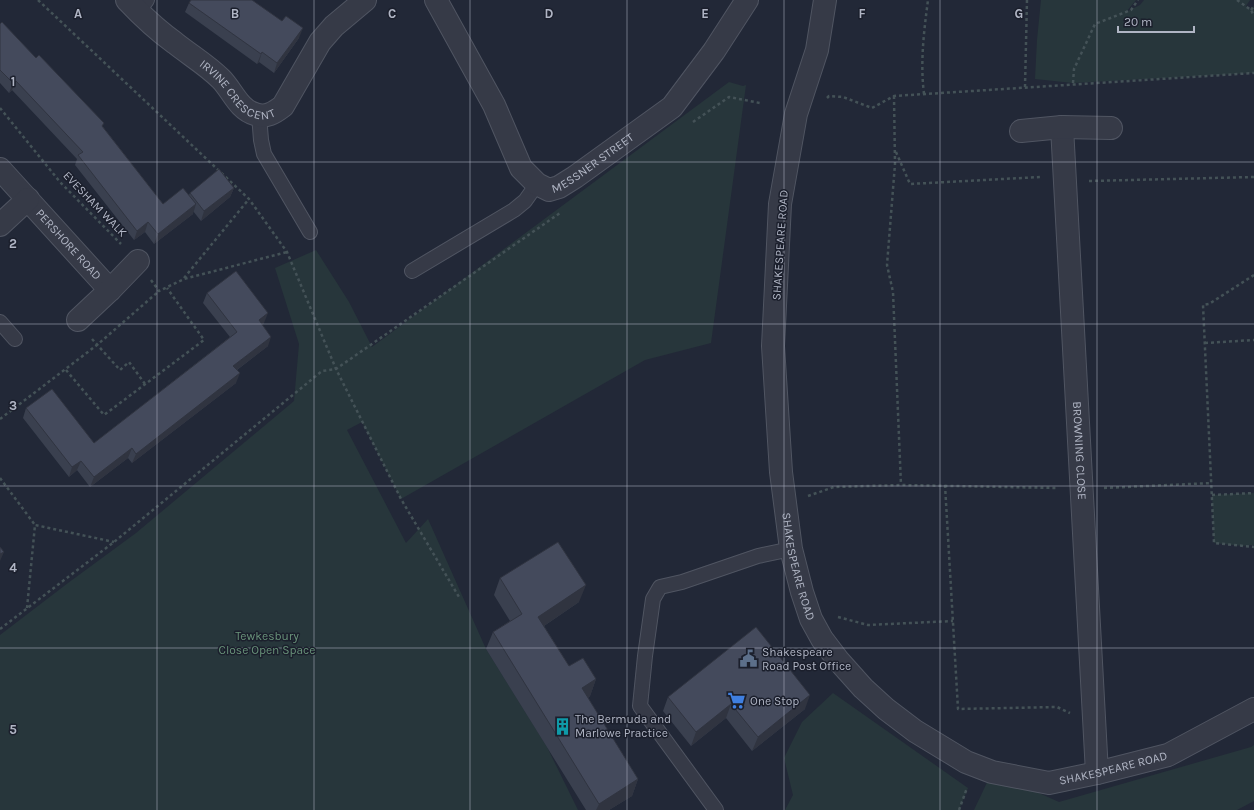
<svg xmlns="http://www.w3.org/2000/svg" width="1254" height="810" font-family="Karla,sans-serif">
<style>
.green{fill:#27363b}
.lines{fill:none;stroke-linecap:round;stroke-linejoin:round}
.service-casing{stroke:#505562;stroke-width:16}
.minor-casing{stroke:#505562;stroke-width:24}
.path{stroke:#445257;stroke-width:2.5;stroke-dasharray:3 3;stroke-linecap:butt}
.service{stroke:#363a47;stroke-width:14}
.minor{stroke:#363a47;stroke-width:22}
.wall{fill:#3a404f}
.shaded-wall{fill:#303440}
.building{fill:#444a5c;stroke:#303440}
.grid{fill:none;stroke:#b0b5c4;stroke-width:1;stroke-opacity:0.55}
.labels{text-anchor:middle;stroke-width:3;stroke-linejoin:round;paint-order:stroke}
.street-label{font-size:12px;fill:#b0b5c4;stroke:#1b1f2c}
.park-label{font-size:12px;fill:#69937a;stroke:#1b1f2c}
.poi-label{font-size:12px;fill:#b0b5c4;stroke:#1b1f2c;text-anchor:start}
.grid-label{font-size:13px;text-anchor:middle;font-weight:bold;fill:#b0b5c4;stroke:#1b1f2c;stroke-width:3;stroke-linejoin:round;paint-order:stroke}
</style>
<rect width="100%" height="100%" fill="#222837"/>
<path class="green" d="M 1041,0 L 1136,0 L 1126,12 L 1140,5 L 1144,0 L 1250,0 L 1246,6 L 1251,10 L 1254,6 L 1254,73 L 1073,83 L 1035,79 L 1037,40 Z
M 729,82 L 743,86 L 746,85 L 711,343 L 645,360 L 401,499 L 362,422 L 347,430 L 406,543 L 428,519 L 486,649 L 547,747 L 578,810 L 0,810 L 0,635 L 68,583 L 136,533 L 294,401 L 299,344 L 275,268 L 316,250 L 349,302 L 372,347 Z
M 1254,493 L 1254,545 L 1242,546 L 1214,543 L 1212,495 Z
M 833,693 L 968,788 L 959,810 L 785,810 L 793,795 L 784,758 L 802,722 Z
M 1254,745 L 1254,801 L 1237,810 L 974,810 L 992,772 L 1059,802 L 1251,747 Z"/>
<g class="lines">
<defs>
<path id="service" d="M 138,12 L 147,0
M 259,115 L 261,140 L 264,154 L 310,232
M 412,271 L 514,210 L 525,201 L 537,184
M 0,322 L 15,339
M 716,810 L 640,706 L 645,656 L 653,599 L 660,587 L 682,582 L 758,556 L 791,549"/>
<g id="minor">
<path id="s1" d="M 127,0 C 142,16 157,30 175,43 C 190,55 207,65 221,79 C 232,90 239,110 255,114 C 266,118 274,113 283,106 L 320,42 L 334,26 L 365,0"/>
<path id="s2" d="M 436,0 L 494,105 L 521,168 L 537,184 L 549,190 L 559,187 L 575,177 L 672,107 L 714,51 L 747,0"/>
<path id="s3" d="M 825,0 L 817,50 L 796,114 L 780,204 L 773,346 L 781,472 L 791,549 L 802,592 L 811,619 L 822,639 L 838,660 L 863,688 L 886,709 L 915,731 L 966,762 L 992,772 L 1049,783 L 1097,773 L 1168,755 L 1254,709"/>
<path id="s4" d="M 1062,127 L 1097,773"/>
<path d="M 1021,131 L 1062,127 L 1111,128"/>
<path id="s5" d="M 0,169 L 110,290"/>
<path d="M 0,225 L 28,199"/>
<path d="M 78,320 L 110,290 L 138,261"/>
</g>
</defs>
<use href="#service" class="service-casing"/>
<use href="#minor" class="minor-casing"/>
<path class="path" d="M 38,0 L 249,199 L 287,252 L 336,369 L 401,499 L 459,597
M 1237,0 L 1251,10 L 1254,16
M 1251,10 L 1254,6
M 1073,83 L 1074,69 L 1095,24 L 1131,10 L 1138,0
M 1025,87 L 1027,0
M 924,94 C 920,62 924,31 928,0
M 894,96 L 895,164 L 887,265 L 893,292 L 901,485
M 827,98 L 829,96 L 843,97 L 872,108 L 894,96 L 1254,73
M 0,108 L 60,182 L 121,244
M 693,122 L 729,97 L 760,103
M 896,152 L 910,184 L 1040,177
M 1089,181 L 1254,177
M 1254,275 L 1209,304 L 1203,305 L 1214,543 L 1254,547
M 184,278 L 249,199
M 151,280 L 159,291 L 184,279 L 287,252
M 92,339 L 120,370 L 129,362 L 145,384
M 1205,343 L 1254,340
M 66,370 L 104,415 L 204,340 L 167,288
M 0,419 L 97,345 L 159,291
M 0,478 L 35,525
M 945,485 L 958,709 L 1057,707 L 1070,713
M 1104,488 L 1212,483
M 1212,495 L 1254,493
M 808,496 L 834,487 L 901,485 L 1057,488
M 27,608 L 35,525 L 114,542
M 838,617 L 868,625 L 953,621
M 0,629 L 114,542 L 322,371 L 336,369 L 560,213
M 959,810 L 967,788"/>
<use href="#service" class="service"/>
<use href="#minor" class="minor"/>
</g>
<path class="wall" d="M 189,3 L 299,38 L 274,73 L 259,62 L 257,64 L 185,12 Z
M 0,24 L 36,58 L 103,127 L 163,204 L 189,195 L 190,193 L 234,188 L 230,197 L 201,221 L 193,211 L 193,214 L 154,244 L 145,232 L 134,240 L 75,165 L 77,159 L 12,90 L 9,93 L 0,83 Z
M 207,293 L 264,323 L 262,325 L 268,346 L 237,370 L 236,383 L 132,463 L 128,458 L 90,487 L 77,470 L 69,477 L 23,418 L 26,408 L 94,443 L 230,337 L 203,303 Z
M 500,578 L 579,602 L 544,626 L 569,666 L 596,679 L 590,696 L 588,698 L 638,779 L 632,796 L 609,810 L 586,810 L 486,649 L 493,632 L 510,621 L 494,595 Z
M 668,697 L 805,709 L 752,751 L 726,718 L 691,746 L 663,711 Z"/>
<path class="shaded-wall" d="M 303,28 L 299,38 L 274,73 L 277,63 Z
M 262,52 L 259,62 L 257,64 L 261,54 Z
M 16,81 L 12,90 L 9,93 L 13,83 Z
M 234,188 L 230,197 L 201,221 L 204,211 Z
M 196,204 L 193,214 L 154,244 L 158,234 Z
M 148,222 L 145,232 L 134,240 L 137,231 Z
M 268,313 L 264,323 L 255,330 L 259,320 Z
M 271,337 L 268,346 L 230,375 L 233,366 Z
M 240,373 L 236,383 L 132,463 L 136,454 Z
M 132,448 L 128,458 L 90,487 L 94,477 Z
M 81,461 L 77,470 L 69,477 L 72,467 Z
M 4,552 L 0,561 L 0,554 Z
M 586,585 L 579,602 L 532,634 L 538,617 Z
M 596,679 L 590,696 L 576,705 L 582,688 Z
M 810,695 L 805,709 L 752,751 L 758,737 Z
M 731,704 L 726,718 L 691,746 L 696,732 Z
M 638,779 L 632,796 L 609,810 L 596,810 L 599,804 Z"/>
<path class="building" d="M 191,0 L 252,0 L 282,21 L 286,16 L 303,28 L 277,63 L 262,52 L 261,54 L 189,3 Z
M 2,22 L 36,58 L 39,55 L 104,123 L 102,126 L 163,204 L 183,188 L 196,204 L 158,234 L 148,222 L 137,231 L 78,155 L 83,152 L 16,81 L 13,83 L 0,70 L 0,24 Z
M 219,169 L 234,188 L 204,211 L 190,193 Z
M 236,271 L 268,313 L 259,320 L 271,337 L 233,366 L 240,373 L 136,454 L 132,448 L 94,477 L 81,461 L 72,467 L 26,408 L 52,389 L 94,443 L 237,332 L 207,293 Z
M 558,542 L 586,585 L 538,617 L 569,666 L 583,658 L 596,679 L 582,688 L 638,779 L 599,804 L 493,632 L 522,614 L 500,578 Z
M 0,547 L 4,552 L 0,554 Z
M 756,627 L 810,695 L 758,737 L 731,704 L 696,732 L 668,697 Z"/>
<path class="grid" d="M 157,0 L 157,810M 314,0 L 314,810M 470,0 L 470,810M 627,0 L 627,810M 784,0 L 784,810M 940,0 L 940,810M 1097,0 L 1097,810M 0,162 L 1254,162M 0,324 L 1254,324M 0,486 L 1254,486M 0,648 L 1254,648"/>
<defs>
<symbol id="civic-bare" viewBox="-9 -9 18 18"><path d="M-.6-6.5H3V-4.5H.6V-3L4-1V1h2V6H-6V1h2V-1L-.6-3ZM-1.2 2.5V6h2.4V2.5Z" fill="#5c6f8a" stroke="#1b1f2c" stroke-width="2.5" paint-order="stroke"/></symbol>
<symbol id="supermarket-bare" viewBox="-9 -9 18 18"><path d="M-6-5.5h2.5l.6 2H6L4.5 2H-2.5L-4.4-4H-6ZM-1.5 3.2a1.3 1.3 0 1 0 .1 0ZM3 3.2a1.3 1.3 0 1 0 .1 0Z" fill="#3f7fe0" stroke="#1b1f2c" stroke-width="2.5" paint-order="stroke"/></symbol>
<symbol id="building-bare" viewBox="-9 -9 18 18"><path d="M-4-6H4V6H1V3H-1V6H-4ZM-2.5-4.3h1.7v1.8h-1.7ZM.8-4.3h1.7v1.8H.8ZM-2.5-1h1.7V.8h-1.7ZM.8-1h1.7V.8H.8Z" fill="#0f9aa8" stroke="#1b1f2c" stroke-width="2.5" paint-order="stroke"/></symbol>
</defs>
<g fill-rule="evenodd">
<use href="#civic-bare" x="736" y="646" width="25" height="25"/>
<use href="#supermarket-bare" x="724" y="688" width="25" height="25"/>
<use href="#building-bare" x="550" y="714" width="25" height="25"/>
</g>
<g class="labels">
<g class="street-label">
<text dy="4" stroke="none"><textPath href="#s1" startOffset="145">IRVINE CRESCENT</textPath></text>
<text dy="4" stroke="none"><textPath href="#s2" startOffset="276">MESSNER STREET</textPath></text>
<text transform="translate(95 204) rotate(46)" y="4">EVESHAM WALK</text>
<text dy="4" stroke="none"><textPath href="#s5" startOffset="102">PERSHORE ROAD</textPath></text>
<text transform="translate(780 245) rotate(-86)" y="4">SHAKESPEARE ROAD</text>
<text dy="4" stroke="none"><textPath href="#s4" startOffset="324">BROWNING CLOSE</textPath></text>
<text dy="4" stroke="none"><textPath href="#s3" startOffset="574">SHAKESPEARE ROAD</textPath></text>
<text dy="4" stroke="none"><textPath href="#s3" startOffset="994">SHAKESPEARE ROAD</textPath></text>
</g>
<g class="park-label">
<text x="267" y="640">Tewkesbury<tspan x="267" dy="14">Close Open Space</tspan></text>
</g>
<g class="poi-label">
<text x="762" y="656">Shakespeare<tspan x="762" dy="14">Road Post Office</tspan></text>
<text x="750" y="705">One Stop</text>
<text x="575" y="723">The Bermuda and<tspan x="575" dy="14">Marlowe Practice</tspan></text>
</g>
</g>
<g class="grid-label">
<text x="78" y="18">A</text>
<text x="235" y="18">B</text>
<text x="392" y="18">C</text>
<text x="549" y="18">D</text>
<text x="705" y="18">E</text>
<text x="862" y="18">F</text>
<text x="1019" y="18">G</text>
<text x="13" y="86">1</text>
<text x="13" y="248">2</text>
<text x="13" y="410">3</text>
<text x="13" y="572">4</text>
<text x="13" y="734">5</text>
</g>
<path d="M1118 26v6h76v-6" fill="none" stroke="#b0b5c4" stroke-width="2"/>
<text x="1124" y="26" font-size="12" fill="#b0b5c4" stroke="#1b1f2c" stroke-width="3" paint-order="stroke">20 m</text>
</svg>
